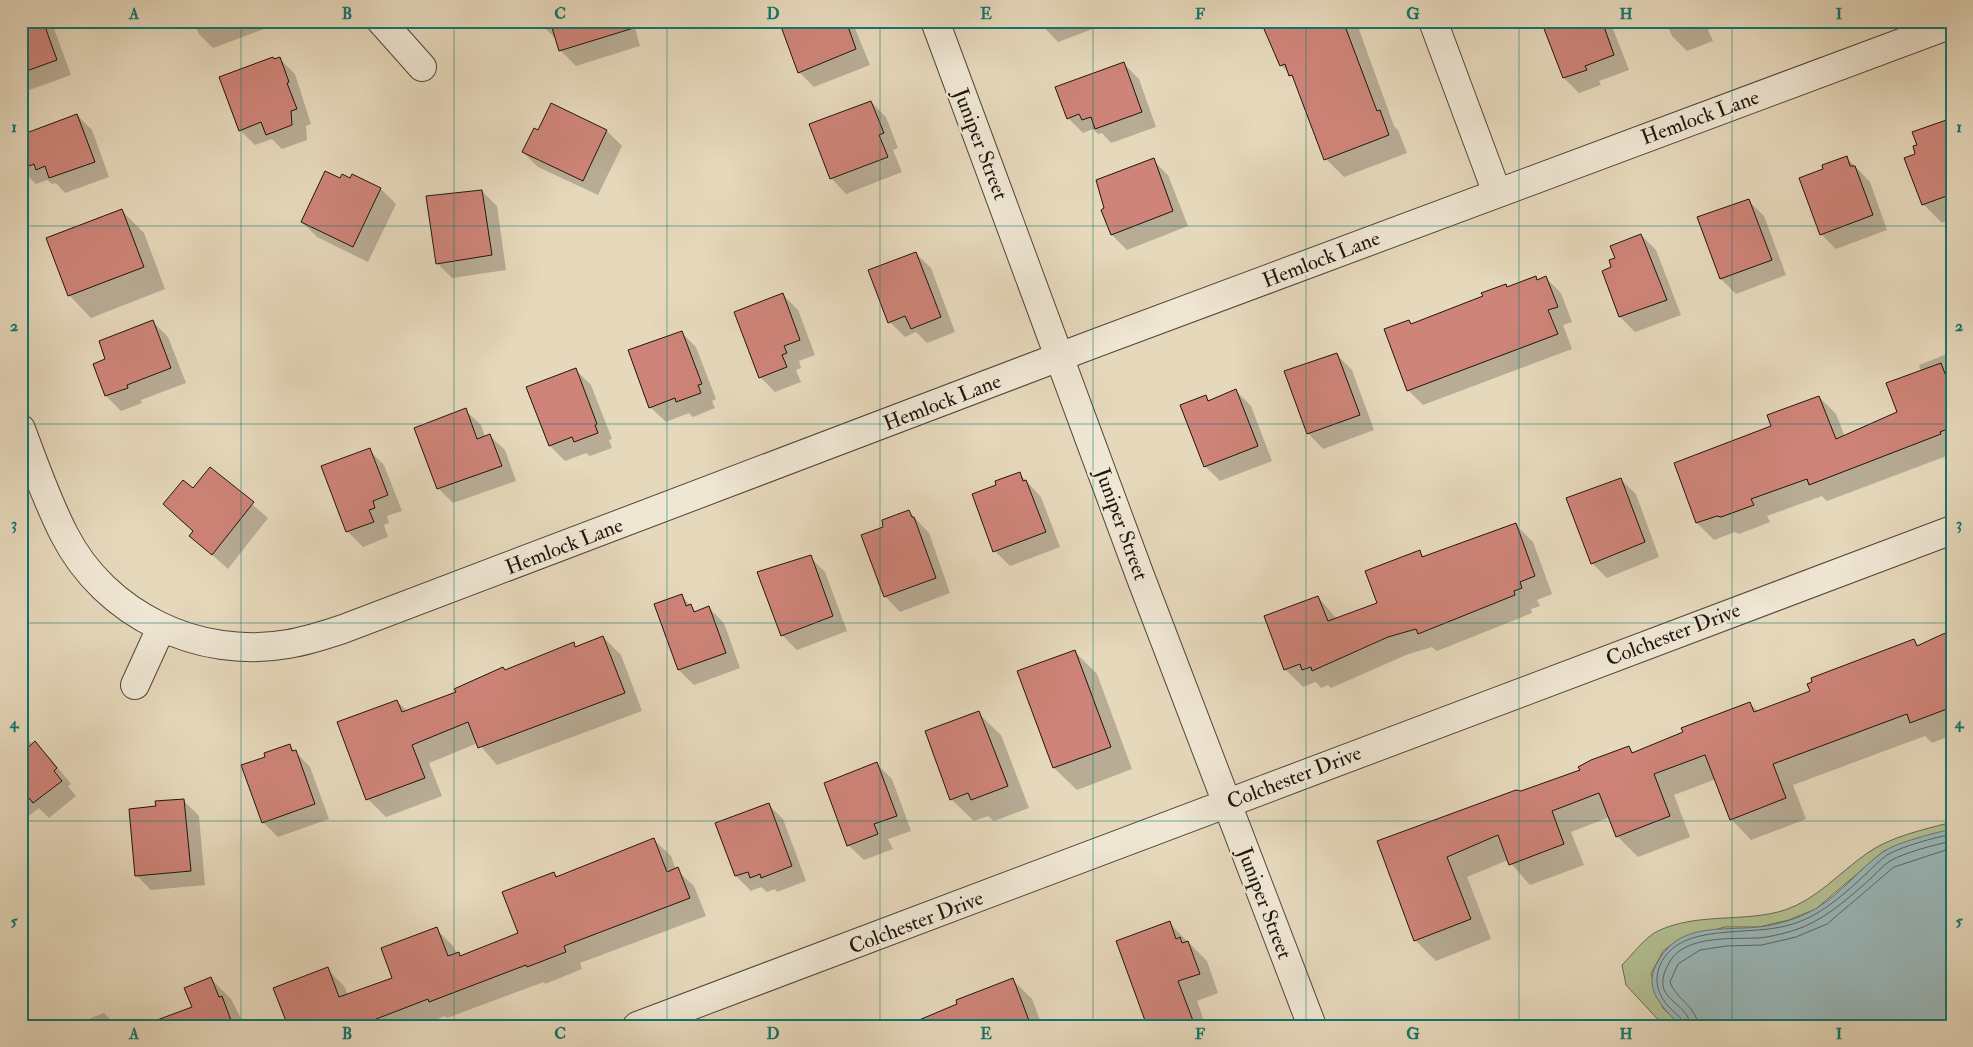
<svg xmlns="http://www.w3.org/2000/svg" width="1973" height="1047" font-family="'IM FELL Double Pica',serif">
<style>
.green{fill:#b3bf92;stroke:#696a50}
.water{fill:#9ab8ba;stroke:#697776}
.shadow{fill:#0003}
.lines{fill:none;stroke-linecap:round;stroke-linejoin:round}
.shore{stroke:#5c6664;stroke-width:1}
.building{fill:#ce8478;stroke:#1f150f}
.minor-casing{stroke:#51463a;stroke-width:30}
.minor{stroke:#efe6d3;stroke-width:28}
.grid{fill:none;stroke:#0f766e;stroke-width:1;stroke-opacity:0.55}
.labels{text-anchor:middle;stroke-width:4.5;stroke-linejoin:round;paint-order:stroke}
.street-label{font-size:21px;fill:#1f150f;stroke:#efe6d3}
.neatline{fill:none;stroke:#0f766e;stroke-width:2}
.grid-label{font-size:16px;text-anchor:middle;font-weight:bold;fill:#0f766e}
</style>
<rect width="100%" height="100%" fill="#e6d8bb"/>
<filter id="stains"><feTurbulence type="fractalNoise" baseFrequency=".004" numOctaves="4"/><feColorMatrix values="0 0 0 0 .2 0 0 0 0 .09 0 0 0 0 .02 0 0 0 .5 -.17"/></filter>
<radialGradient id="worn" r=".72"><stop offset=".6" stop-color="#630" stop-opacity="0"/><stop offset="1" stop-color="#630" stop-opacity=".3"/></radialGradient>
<path class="green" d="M 1952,822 L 1952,829 L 1884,851 L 1816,909 L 1789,920 L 1759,927 L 1725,927 L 1675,942 L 1663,951 L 1651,974 L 1663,1008 L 1681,1026 L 1664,1026 L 1626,985 L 1622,965 C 1632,955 1645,937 1658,931 C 1698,912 1744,923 1785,910 C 1817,899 1839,873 1866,854 C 1891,836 1923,830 1952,822 Z"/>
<path class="water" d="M 1952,829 L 1952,1026 L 1681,1026 C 1664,1009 1643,990 1656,965 C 1677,922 1719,931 1759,927 C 1778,925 1800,918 1817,908 C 1842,893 1860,868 1883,852 C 1897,842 1935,833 1952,829 Z"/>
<path class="shadow" d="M 21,21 L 48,21 L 53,26 L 71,75 L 21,93 Z
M 194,21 L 274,21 L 275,25 L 213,48 L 198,33 Z
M 543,21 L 633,21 L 640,46 L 576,66 L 561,51 L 557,40 L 544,27 Z
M 780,21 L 852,21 L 870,65 L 814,87 L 799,72 Z
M 1038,21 L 1114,21 L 1058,42 Z
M 1269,21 L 1356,21 L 1394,126 L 1398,130 L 1407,153 L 1344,177 L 1326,159 L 1296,81 L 1281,65 Z
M 1543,21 L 1610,21 L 1629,70 L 1599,81 L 1601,85 L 1579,93 L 1564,78 Z
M 1666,21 L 1712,21 L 1714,27 L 1708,30 L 1713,41 L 1687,51 L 1672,36 Z
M 1774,21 L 1785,21 L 1777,24 Z
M 280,59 L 295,74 L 311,124 L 306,126 L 307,140 L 282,149 L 272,139 L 255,145 L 240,130 L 275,60 Z
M 1124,64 L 1139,79 L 1156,127 L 1111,143 L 1102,133 L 1098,134 L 1093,129 L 1083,133 L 1068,118 Z
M 871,102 L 886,117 L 898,148 L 893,150 L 902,172 L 846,194 L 831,178 Z
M 552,105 L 607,131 L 622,146 L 598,195 L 538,167 L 523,152 L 539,132 Z
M 77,115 L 92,130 L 109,177 L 65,193 L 56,183 L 52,184 L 47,180 L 36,184 L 21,169 Z
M 1952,119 L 1952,220 L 1942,223 L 1923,204 L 1917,155 Z
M 1846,157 L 1870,182 L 1887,230 L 1836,249 L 1821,234 L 1825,169 Z
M 1153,160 L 1168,175 L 1188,226 L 1127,250 L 1112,235 L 1106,209 Z
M 341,180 L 381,189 L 396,204 L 368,262 L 317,237 L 302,222 Z
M 482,191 L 497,206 L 506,270 L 452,278 L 437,263 Z
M 1749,201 L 1764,216 L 1786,275 L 1736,294 L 1721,279 L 1698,217 Z
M 122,211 L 144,233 L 165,289 L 91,318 L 69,295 Z
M 1641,235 L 1656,250 L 1681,315 L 1635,332 L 1620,317 L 1613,268 L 1617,259 Z
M 915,253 L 931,268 L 955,332 L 927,343 L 916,332 L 905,337 L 890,322 Z
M 1536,278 L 1539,280 L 1546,278 L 1561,293 L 1572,322 L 1563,325 L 1572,349 L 1423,405 L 1408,390 L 1409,321 L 1413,325 L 1484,297 L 1506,285 L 1509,288 Z
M 783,295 L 798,310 L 815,355 L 799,361 L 801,368 L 796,370 L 801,382 L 775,392 L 760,377 Z
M 153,322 L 168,337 L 186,383 L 141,400 L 142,403 L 121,411 L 106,396 L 95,365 L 107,360 Z
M 681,332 L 696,347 L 716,399 L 712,401 L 715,408 L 693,417 L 689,413 L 666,422 L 650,407 Z
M 1952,352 L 1952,454 L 1827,501 L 1822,496 L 1767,516 L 1770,522 L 1739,534 L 1735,532 L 1714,540 L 1697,523 L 1773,427 L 1819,397 L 1836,414 L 1845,437 L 1899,413 L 1921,372 L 1919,365 Z
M 1337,355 L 1352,370 L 1374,430 L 1323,449 L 1308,433 Z
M 576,370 L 591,385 L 612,439 L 609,440 L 612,448 L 590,456 L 586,453 L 565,461 L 550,446 Z
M 1236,391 L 1251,406 L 1272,461 L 1220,481 L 1205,466 L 1205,397 L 1210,401 Z
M 465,410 L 481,425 L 485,437 L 489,435 L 505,450 L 516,481 L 453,503 L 438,488 Z
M 369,450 L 384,465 L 402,511 L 387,516 L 389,523 L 384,525 L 388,537 L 363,547 L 348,532 L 323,467 Z
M 210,468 L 268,518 L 228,569 L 191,536 L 194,532 L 164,504 L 193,490 Z
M 1019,473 L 1041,497 L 1060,547 L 1010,566 L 995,551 L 998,486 Z
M 1620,479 L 1636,494 L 1659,557 L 1607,578 L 1592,563 Z
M 909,512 L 929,533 L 950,593 L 900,612 L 885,596 L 884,528 Z
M 1515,524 L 1533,542 L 1552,594 L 1537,600 L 1540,606 L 1531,609 L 1532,613 L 1437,651 L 1432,647 L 1406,655 L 1331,688 L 1328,685 L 1321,688 L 1316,682 L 1303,687 L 1285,669 L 1318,597 L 1337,619 L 1379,604 L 1419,552 L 1425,557 Z
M 810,557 L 825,572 L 847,631 L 797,650 L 782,635 Z
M 681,595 L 697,613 L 709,608 L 724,623 L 740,668 L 694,685 L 679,670 L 655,605 Z
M 1952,632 L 1952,735 L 1932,743 L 1925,736 L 1793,785 L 1806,819 L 1751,840 L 1731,819 L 1716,779 L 1674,795 L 1690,837 L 1638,857 L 1617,836 L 1610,817 L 1571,832 L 1584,865 L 1530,885 L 1508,860 L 1467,877 L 1491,939 L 1436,961 L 1415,940 L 1379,842 L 1581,771 L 1628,747 L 1634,753 L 1750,704 L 1758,711 L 1812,692 L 1914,641 L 1919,646 Z
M 603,637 L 621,655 L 642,711 L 497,765 L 478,743 L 429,763 L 442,796 L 386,817 L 368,799 L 397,701 L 407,711 L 457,693 L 503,668 L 506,671 L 573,644 L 577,648 Z
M 21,646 L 24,649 L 26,686 L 21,686 Z
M 1074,651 L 1097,674 L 1132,769 L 1077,790 L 1054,768 L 1019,672 Z
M 978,713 L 1001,735 L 1029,808 L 994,821 L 988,816 L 974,821 L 951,799 Z
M 21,738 L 25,742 L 28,740 L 33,745 L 35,743 L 50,758 L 71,784 L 68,786 L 76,796 L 49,818 L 39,808 L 21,822 Z
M 289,745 L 310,767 L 329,819 L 278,837 L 263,822 L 267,758 Z
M 877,764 L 892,779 L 911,831 L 888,839 L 893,849 L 864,860 L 848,845 Z
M 184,801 L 199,816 L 205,885 L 151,890 L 136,875 L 157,808 Z
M 768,804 L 783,819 L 806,881 L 777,892 L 775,889 L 767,892 L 761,887 L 751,891 L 736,876 Z
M 653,839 L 671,856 L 676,870 L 694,886 L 706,916 L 580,963 L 582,969 L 545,984 L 544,982 L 447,1018 L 445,1016 L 420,1026 L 289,1026 L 327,969 L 344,986 L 348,995 L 394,978 L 436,929 L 453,946 L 457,954 L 462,957 L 519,934 L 553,873 L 558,877 Z
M 1169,923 L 1207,961 L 1218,993 L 1197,1001 L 1206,1026 L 1149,1026 Z
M 210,978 L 231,999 L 245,1026 L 173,1026 L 194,1007 Z
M 1013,980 L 1032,999 L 1042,1026 L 904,1026 Z
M 104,1013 L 117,1026 L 70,1026 Z
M 893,1022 L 896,1026 L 883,1026 Z"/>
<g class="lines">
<path class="shore" d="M 1684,1026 C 1683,1017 1673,1012 1668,1006 C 1654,990 1653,971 1667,954 C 1692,924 1753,936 1789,925 C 1820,917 1844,894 1867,873 C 1873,867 1880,860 1887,855 C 1903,846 1933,838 1952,834
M 1690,1026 C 1689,999 1646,1002 1670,961 C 1686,935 1733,939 1759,938 C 1769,937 1782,934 1792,931 C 1822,922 1845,901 1868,881 C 1875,875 1882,866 1890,861 C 1906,852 1934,845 1952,841
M 1698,1026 C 1697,1007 1676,999 1670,982 L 1678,964 L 1700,950 L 1726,946 L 1762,945 L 1796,937 L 1827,924 L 1894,867 L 1952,848"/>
</g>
<path class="building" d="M 21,21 L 43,21 L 57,60 L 21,73 Z
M 550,21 L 636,21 L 637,27 L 559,51 Z
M 779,21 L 846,21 L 856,49 L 798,73 Z
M 1268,21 L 1343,21 L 1377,111 L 1380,110 L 1389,135 L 1324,160 L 1292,75 L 1289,76 L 1285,64 L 1280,66 L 1264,29 L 1270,27 Z
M 1541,21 L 1602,21 L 1614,55 L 1585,66 L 1587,70 L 1563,78 Z
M 273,57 L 274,59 L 280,57 L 289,82 L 287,83 L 297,109 L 291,111 L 292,125 L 266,135 L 261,122 L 239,131 L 219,77 Z
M 1124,62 L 1142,112 L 1095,129 L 1091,117 L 1082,120 L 1079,114 L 1067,119 L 1055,87 Z
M 871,101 L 884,133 L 879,135 L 888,157 L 830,179 L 809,124 Z
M 551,103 L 607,130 L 583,181 L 522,152 L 534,128 L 538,130 Z
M 77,114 L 95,162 L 49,178 L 45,166 L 36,170 L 34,164 L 21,169 L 21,135 Z
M 1952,118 L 1952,194 L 1922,205 L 1904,158 L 1915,154 L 1913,146 L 1917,145 L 1912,132 Z
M 1847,156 L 1850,166 L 1855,166 L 1873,215 L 1820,235 L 1799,178 L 1823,169 L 1822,165 Z
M 1154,158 L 1173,211 L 1111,235 L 1101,210 L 1104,208 L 1096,180 Z
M 325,171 L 340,178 L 342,174 L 350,178 L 352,174 L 381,188 L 353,247 L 301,222 Z
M 482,190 L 492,255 L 436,264 L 426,196 Z
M 1749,199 L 1772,260 L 1720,279 L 1697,217 Z
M 122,209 L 144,267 L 68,296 L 46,238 Z
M 1641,234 L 1667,300 L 1619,317 L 1602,271 L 1611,267 L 1609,260 L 1615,258 L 1610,246 Z
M 916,252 L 941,317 L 911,329 L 905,316 L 888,323 L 868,270 Z
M 1536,276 L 1537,280 L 1546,276 L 1558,307 L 1548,310 L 1558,334 L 1407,391 L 1384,329 L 1409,320 L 1411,324 L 1483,296 L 1481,293 L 1506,284 L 1507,287 Z
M 783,293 L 800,340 L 784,346 L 787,353 L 782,355 L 787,367 L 759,378 L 734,312 Z
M 153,320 L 171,368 L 127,385 L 128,388 L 105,396 L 93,364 L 105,359 L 99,341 Z
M 682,331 L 702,384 L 698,385 L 701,393 L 676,402 L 675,398 L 649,408 L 628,350 Z
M 1337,353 L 1360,415 L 1307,434 L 1284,371 Z
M 1941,363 L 1952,392 L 1952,427 L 1940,432 L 1941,434 L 1809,485 L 1807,479 L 1751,499 L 1754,505 L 1721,517 L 1717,516 L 1696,523 L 1674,463 L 1771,426 L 1767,415 L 1819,396 L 1836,439 L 1897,412 L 1886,383 Z
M 576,368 L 597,424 L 595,425 L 598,433 L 574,442 L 572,437 L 549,446 L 526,387 Z
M 1236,389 L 1258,446 L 1204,467 L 1180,405 L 1206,395 L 1208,401 Z
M 466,408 L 477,439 L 490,434 L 502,466 L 437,489 L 414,428 Z
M 370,448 L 388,495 L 373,501 L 375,508 L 369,510 L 374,522 L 346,532 L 321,466 Z
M 210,467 L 254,502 L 212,555 L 189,536 L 193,531 L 163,504 L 183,480 L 193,488 Z
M 1020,472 L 1023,481 L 1026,480 L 1046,532 L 993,552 L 972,494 L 996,485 L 995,481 Z
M 1621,478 L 1645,542 L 1591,564 L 1566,498 Z
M 909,510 L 912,517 L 914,517 L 936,578 L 884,597 L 861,535 L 883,527 L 882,520 Z
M 1516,523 L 1535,576 L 1520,582 L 1522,588 L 1514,591 L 1515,595 L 1418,634 L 1416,629 L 1388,637 L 1312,671 L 1311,667 L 1302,670 L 1300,664 L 1284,670 L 1264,616 L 1318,596 L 1328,621 L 1377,603 L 1365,571 L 1420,550 L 1422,557 Z
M 811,555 L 833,616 L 781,636 L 757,572 Z
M 682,594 L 686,606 L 691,604 L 694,612 L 709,606 L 726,653 L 678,670 L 654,604 Z
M 1952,632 L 1952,707 L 1910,723 L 1907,714 L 1773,764 L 1786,798 L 1730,820 L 1705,755 L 1654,774 L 1670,816 L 1616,837 L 1599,793 L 1552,811 L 1564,844 L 1509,865 L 1498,835 L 1447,857 L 1471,919 L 1414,941 L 1377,841 L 1516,790 L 1521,791 L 1580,770 L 1578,767 L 1591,760 L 1629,746 L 1632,753 L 1683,732 L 1681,728 L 1750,702 L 1754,712 L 1810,691 L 1807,684 L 1812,682 L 1811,678 L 1914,639 L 1917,646 L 1943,634 Z
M 603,636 L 625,693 L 478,748 L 468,722 L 412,745 L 425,778 L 366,800 L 337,722 L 397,700 L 402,712 L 456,692 L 454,689 L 503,667 L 505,670 L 574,642 L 575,647 Z
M 1075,650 L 1111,747 L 1053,768 L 1017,671 Z
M 979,711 L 1008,786 L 971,800 L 968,793 L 950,800 L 925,731 Z
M 35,741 L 57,768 L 54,771 L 62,781 L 33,803 L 21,788 L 21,754 Z
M 290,744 L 292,751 L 296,750 L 315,804 L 262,823 L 241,765 L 265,757 L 264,753 Z
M 877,762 L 897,816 L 874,824 L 878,834 L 847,846 L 824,783 Z
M 184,799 L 191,871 L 135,876 L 129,809 L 156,806 L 155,801 Z
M 769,803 L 792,866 L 761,878 L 760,874 L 750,878 L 748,872 L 735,876 L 715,823 Z
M 654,838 L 667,872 L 678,867 L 690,898 L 564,946 L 566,952 L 527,967 L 526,965 L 429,1002 L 428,999 L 358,1026 L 288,1026 L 273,988 L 328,967 L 339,997 L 392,978 L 381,948 L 437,927 L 448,956 L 459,952 L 460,956 L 518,933 L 502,892 L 554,872 L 556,877 Z
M 1170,921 L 1176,939 L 1180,937 L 1182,943 L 1188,941 L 1200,974 L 1178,981 L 1195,1026 L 1147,1026 L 1116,941 Z
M 211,977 L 219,997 L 222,996 L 233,1026 L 149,1026 L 149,1023 L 192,1007 L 184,988 Z
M 1013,978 L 1031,1026 L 905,1026 L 957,1004 L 956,1000 Z"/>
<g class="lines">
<defs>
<path id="minor" d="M 381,21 L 422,67
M 935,21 L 1139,573 L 1312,1026
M 1433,21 L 1497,193
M 21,429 C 34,464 47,501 64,534 C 105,615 199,660 288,644 C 307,641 325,635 343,629 L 1096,343 L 1952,24
M 135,685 L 161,628
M 637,1026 C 1076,862 1513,694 1952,530"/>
</defs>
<use href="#minor" class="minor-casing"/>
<use href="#minor" class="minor"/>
</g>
<path class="grid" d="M 241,21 L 241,1026M 454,21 L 454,1026M 667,21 L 667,1026M 880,21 L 880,1026M 1093,21 L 1093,1026M 1306,21 L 1306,1026M 1519,21 L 1519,1026M 1732,21 L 1732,1026M 21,226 L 1952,226M 21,424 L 1952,424M 21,623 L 1952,623M 21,821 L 1952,821"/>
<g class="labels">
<g class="street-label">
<text transform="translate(1700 117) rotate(-20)" y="7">Hemlock Lane</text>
<text transform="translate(981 144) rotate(69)" y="7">Juniper Street</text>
<text transform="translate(1321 259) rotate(-21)" y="7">Hemlock Lane</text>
<text transform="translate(942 402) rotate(-21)" y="7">Hemlock Lane</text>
<text transform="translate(1122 524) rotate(70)" y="7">Juniper Street</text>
<text transform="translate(564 546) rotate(-21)" y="7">Hemlock Lane</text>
<text transform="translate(1673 634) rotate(-21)" y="7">Colchester Drive</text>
<text transform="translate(1294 777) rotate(-21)" y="7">Colchester Drive</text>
<text transform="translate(1265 903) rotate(69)" y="7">Juniper Street</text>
<text transform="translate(916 922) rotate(-21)" y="7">Colchester Drive</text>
</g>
</g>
<rect width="1973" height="1047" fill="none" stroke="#e6d8bb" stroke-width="55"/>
<rect x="28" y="28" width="1918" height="992" class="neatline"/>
<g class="grid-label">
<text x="134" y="19">A</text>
<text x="347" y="19">B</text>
<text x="560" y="19">C</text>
<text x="773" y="19">D</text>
<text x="986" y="19">E</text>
<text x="1200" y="19">F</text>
<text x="1413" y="19">G</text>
<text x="1626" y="19">H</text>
<text x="1839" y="19">I</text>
<text x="14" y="132">1</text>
<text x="1959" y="132">1</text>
<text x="14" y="331">2</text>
<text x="1959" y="331">2</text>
<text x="14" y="529">3</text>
<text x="1959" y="529">3</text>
<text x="14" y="728">4</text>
<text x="1959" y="728">4</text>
<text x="14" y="926">5</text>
<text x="1959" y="926">5</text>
<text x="134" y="1039">A</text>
<text x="347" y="1039">B</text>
<text x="560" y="1039">C</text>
<text x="773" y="1039">D</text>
<text x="986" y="1039">E</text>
<text x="1200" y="1039">F</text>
<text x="1413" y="1039">G</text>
<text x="1626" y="1039">H</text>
<text x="1839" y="1039">I</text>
</g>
<rect width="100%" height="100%" filter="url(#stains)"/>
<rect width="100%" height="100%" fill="url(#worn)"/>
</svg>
